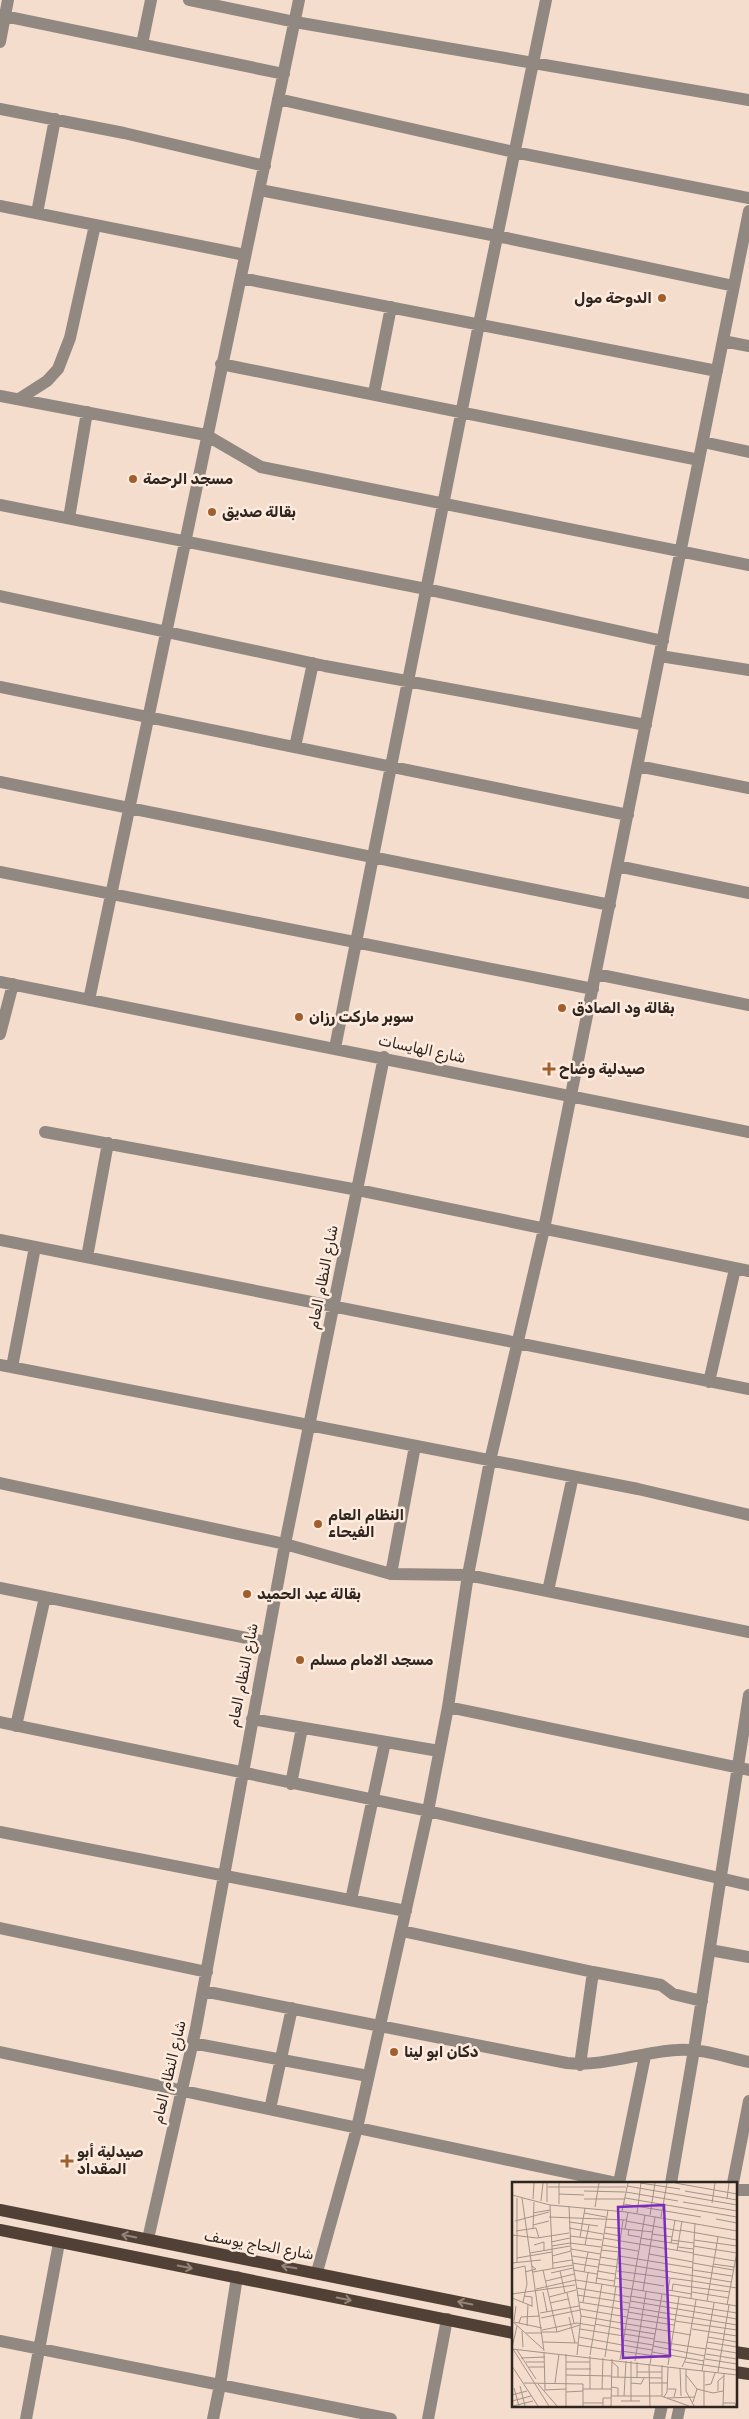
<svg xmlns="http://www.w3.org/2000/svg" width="749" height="2419" font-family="Rubik,Vazirmatn,sans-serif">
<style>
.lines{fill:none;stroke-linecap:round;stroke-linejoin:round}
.minor{stroke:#928882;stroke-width:12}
.major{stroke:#514036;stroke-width:12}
.oneway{stroke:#968479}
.poi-dot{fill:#a15f2c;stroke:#feebde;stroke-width:2}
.labels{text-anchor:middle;stroke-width:5;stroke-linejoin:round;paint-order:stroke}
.poi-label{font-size:15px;font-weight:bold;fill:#2e251f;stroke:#feebde;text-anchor:start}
.street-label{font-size:15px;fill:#2e251f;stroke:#feebde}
.inset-road{fill:none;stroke:#a59387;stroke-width:1}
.view{fill:#7b2cbf;fill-opacity:0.15;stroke:#7b2cbf;stroke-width:2.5}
.inset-edge{fill:none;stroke:#2e251f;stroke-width:2.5}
</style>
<rect width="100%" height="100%" fill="#f4ddcd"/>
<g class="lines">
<path class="minor" d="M 189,0 L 295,22 L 749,100
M 0,15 L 284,74
M 0,42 L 8,0
M 142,44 L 151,0
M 278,99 L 514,152 L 749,198
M 0,109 L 124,133 L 265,166
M 260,190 L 497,236 L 734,286
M 0,206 L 245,255
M 37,213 L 55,119
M 241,278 L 717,371
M 723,341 L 749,346
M 221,364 L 699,460
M 374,393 L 391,307
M 0,396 L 206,435 L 261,467 L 749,565
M 19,399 L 47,381 L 58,369 L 70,338 L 95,225
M 703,442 L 749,452
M 0,505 L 426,589 L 663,641
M 69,518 L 87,412
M 0,596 L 325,666 L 646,725
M 660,656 L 749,670
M 0,687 L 628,815
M 295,747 L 313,663
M 638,766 L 749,788
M 0,782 L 610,905
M 617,866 L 749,893
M 0,872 L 593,989
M 596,974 L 749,1005
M 0,982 L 749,1132
M 89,1000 L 299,0
M 0,1034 L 13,984
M 335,1048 L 479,324 L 546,0
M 45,1132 L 358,1190 L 749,1271
M 0,1240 L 749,1389
M 87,1257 L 108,1143
M 0,1365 L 638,1489 L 749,1515
M 12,1367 L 35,1247
M 709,1382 L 735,1269
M 0,1483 L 285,1544 L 391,1574 L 468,1575 L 749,1632
M 391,1574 L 415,1446
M 0,1588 L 266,1642
M 548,1591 L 573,1476
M 448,1707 L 749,1770
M 252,1719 L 439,1751
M 0,1722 L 428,1811 L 749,1885
M 16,1726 L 45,1597
M 291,1784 L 302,1728
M 0,1832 L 406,1911
M 351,1900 L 385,1742
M 0,1928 L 207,1972
M 402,1931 L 593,1972 L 580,2065
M 710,1950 L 749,1957
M 593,1972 L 661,1985 L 673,1994 L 702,2001
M 203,1991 L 567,2063 C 605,2067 640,2052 677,2050 C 701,2048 726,2057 749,2062
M 192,2043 L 368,2076
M 0,2052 L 617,2183
M 270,2109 L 292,2008
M 619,2183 L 645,2056
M 671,2183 L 694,2050 L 749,1695
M 733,2183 L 749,2101
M 735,2190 L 749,2190
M 148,2239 L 196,2028 L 285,1544 L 384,1057
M 317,2272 L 357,2128 L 428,1811 L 448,1707 L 468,1575 L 490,1461 L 544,1229 L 749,211
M 0,2341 L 391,2419
M 26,2419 L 59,2243
M 213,2419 L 220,2385 L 237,2277
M 428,2419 L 447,2319
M 659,2419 L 662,2405
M 677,2419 L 680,2405"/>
<path class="major" d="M 0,2210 L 513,2313
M 0,2230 L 513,2333
M 735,2352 L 749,2354
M 735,2372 L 749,2374"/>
</g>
<defs><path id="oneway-shaft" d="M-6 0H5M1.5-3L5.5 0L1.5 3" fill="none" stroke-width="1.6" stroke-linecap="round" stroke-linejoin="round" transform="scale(1.25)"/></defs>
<g class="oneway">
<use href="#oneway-shaft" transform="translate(129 2236) rotate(-169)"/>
<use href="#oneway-shaft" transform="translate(185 2267) rotate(11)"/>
<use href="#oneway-shaft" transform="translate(289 2267) rotate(-170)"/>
<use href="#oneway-shaft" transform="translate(344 2299) rotate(11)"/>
<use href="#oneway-shaft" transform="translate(465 2303) rotate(-168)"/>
</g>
<g class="poi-dot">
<circle cx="662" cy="298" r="5"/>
<circle cx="133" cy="479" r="5"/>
<circle cx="212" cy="512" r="5"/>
<circle cx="562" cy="1008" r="5"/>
<circle cx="299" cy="1017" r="5"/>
<path d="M546.5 1061.5h5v5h5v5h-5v5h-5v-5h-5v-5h5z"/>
<circle cx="318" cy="1524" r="5"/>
<circle cx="247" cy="1594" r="5"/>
<circle cx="300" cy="1660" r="5"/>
<circle cx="394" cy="2052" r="5"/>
<path d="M64.5 2153.5h5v5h5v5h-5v5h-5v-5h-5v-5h5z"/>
</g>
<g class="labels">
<g class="poi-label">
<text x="652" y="303" text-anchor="end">الدوحة مول</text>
<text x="143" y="484">مسجد الرحمة</text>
<text x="222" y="517">بقالة صديق</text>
<text x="572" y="1013">بقالة ود الصادق</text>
<text x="309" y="1022">سوبر ماركت رزان</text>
<text x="559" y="1074">صيدلية وضاح</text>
<text x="328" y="1520">النظام العام<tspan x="328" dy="17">الفيحاء</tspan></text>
<text x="257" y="1599">بقالة عبد الحميد</text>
<text x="310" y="1665">مسجد الامام مسلم</text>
<text x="404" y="2057">دكان ابو لينا</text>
<text x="77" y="2157">صيدلية أبو<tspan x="77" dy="17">المقداد</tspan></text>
</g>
<g class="street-label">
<text transform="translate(422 1049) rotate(12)" y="5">شارع الهايسات</text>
<text transform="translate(323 1277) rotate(-79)" y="5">شارع النظام العام</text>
<text transform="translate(243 1675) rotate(-79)" y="5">شارع النظام العام</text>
<text transform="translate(169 2072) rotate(-77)" y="5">شارع النظام العام</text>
<text transform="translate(259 2245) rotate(10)" y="5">شارع الحاج يوسف</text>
</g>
</g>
<g transform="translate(512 2182)">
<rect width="225" height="225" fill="#f4ddcd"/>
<path class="inset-road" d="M 128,1 L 168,7M 163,1 L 225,12M 115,4 L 225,23M 36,5 L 114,5M 72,9 L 113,10M 173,9 L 225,18M 114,10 L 166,19M 47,12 L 72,13M 0,13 L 38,23 L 114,30 L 225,49M 5,16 L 5,81M 10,16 L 32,169M 113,16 L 225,35M 21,17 L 22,1M 72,17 L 112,17M 215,17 L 217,1M 29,19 L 31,1M 35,20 L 35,1M 171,20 L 225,29M 200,21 L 203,1M 47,22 L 47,1M 112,22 L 189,35M 38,23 L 41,87M 57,24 L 59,69 L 69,134 L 65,173M 83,25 L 87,1M 110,29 L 116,1M 21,31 L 38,28M 72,31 L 94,35M 125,31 L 129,1M 138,33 L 143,1M 37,35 L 115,38M 149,35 L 155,1M 204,37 L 225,41M 3,39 L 37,30M 114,39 L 168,49M 57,40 L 86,44M 21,43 L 37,39M 93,45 L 141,50M 57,46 L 91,52M 21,47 L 22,20M 113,47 L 116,30M 117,47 L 116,53 L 128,55M 168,48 L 225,58M 4,49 L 24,46 L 27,56M 92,51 L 109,54M 140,52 L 160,55M 0,53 L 25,56 L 57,51M 58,54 L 90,58M 68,55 L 73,26M 91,56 L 181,71M 128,56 L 166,62M 159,58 L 182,61M 182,58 L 225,64M 39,60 L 58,56M 58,61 L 89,65M 159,61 L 163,38M 22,63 L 32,60 L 32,68M 73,63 L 77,43M 90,63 L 126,69M 40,64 L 58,61M 181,64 L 225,71M 166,65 L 181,67M 59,67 L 88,72M 89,68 L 107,70M 165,69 L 170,39M 18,71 L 58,64M 137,72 L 181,80M 181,72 L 223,79M 40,74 L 59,69M 60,74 L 87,78M 107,74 L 181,86M 88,75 L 106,78M 5,76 L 40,70M 0,81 L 29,78M 41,81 L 60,78M 60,81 L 86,85M 106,81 L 219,100M 181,81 L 221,88M 86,82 L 106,85M 201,82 L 222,85M 0,87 L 13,84 L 15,102 L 11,120M 31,88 L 45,150M 61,88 L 85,92M 181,88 L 220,94M 48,89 L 53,111M 85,89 L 103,92M 105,89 L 180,99M 13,90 L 24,87 L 20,84M 21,90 L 61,83M 72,90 L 76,70M 39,91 L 61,86M 84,96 L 102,99M 103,96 L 152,104M 34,99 L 62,92M 180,99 L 225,106M 84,101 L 96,28M 102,104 L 111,38M 180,105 L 218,110M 64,106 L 118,115M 24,107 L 64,98 L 225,124M 156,108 L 180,112M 131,109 L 143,35M 160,109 L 161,102 L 180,105M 31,110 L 35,130M 180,110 L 217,116M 55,111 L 62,141M 0,112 L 63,103M 65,113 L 117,121M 155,113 L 158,97M 12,114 L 20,115 L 20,125M 118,114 L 225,131M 37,115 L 64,108M 0,116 L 20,124M 179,117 L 183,41M 118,119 L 225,137M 195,119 L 206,55M 67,120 L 116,128M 71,120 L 76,91M 38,121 L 56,117M 215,123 L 225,70M 117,125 L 225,143M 68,127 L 115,135M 116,130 L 163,138M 28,131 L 67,124M 69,134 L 179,153M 57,135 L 63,161M 29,136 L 68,128M 115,136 L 162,143M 0,139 L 31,167M 2,139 L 4,124M 163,139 L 225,148M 2,140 L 30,146M 7,141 L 9,135 L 28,134M 83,142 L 113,148M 15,144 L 16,122M 68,147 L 112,154M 113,147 L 143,152M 180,147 L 225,154M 30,148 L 65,141 L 83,144M 10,149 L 11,165M 30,150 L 45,150 L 68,143M 14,151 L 30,151M 112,152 L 142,157M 67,155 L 110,163M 196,155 L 225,160M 111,158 L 141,163M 142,159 L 194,167M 31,160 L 66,161M 195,160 L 225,165M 66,163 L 109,170M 110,163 L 140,168M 141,164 L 193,174M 0,166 L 5,144M 194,166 L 225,171M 0,167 L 225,193M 1,167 L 37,224M 5,168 L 24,197M 109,169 L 157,176M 32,170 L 33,207M 140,170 L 192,179M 194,172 L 225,177M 78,173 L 90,102M 93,175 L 104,104M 9,176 L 33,175M 193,177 L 225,182M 108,178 L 133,33M 119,179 L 119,219M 123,179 L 134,110M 14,180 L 32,180M 54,180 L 78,180M 100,180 L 106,185 L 106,195M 173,180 L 192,183M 137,182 L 138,224M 138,182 L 150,112M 156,183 L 167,115M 192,183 L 225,188M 0,184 L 26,224M 17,185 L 33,185M 170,185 L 174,176 L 184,118M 168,186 L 169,214M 54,187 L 79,187M 174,187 L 174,209 L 182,224M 190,189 L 202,121M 192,189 L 192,224M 125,190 L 150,190M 206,190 L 217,123M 54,193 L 99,194M 174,193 L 185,207 L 181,220M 99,195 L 150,196M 125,196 L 125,180M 12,201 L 71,202 L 71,224M 43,201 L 47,172M 119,201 L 129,202 L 132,196M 138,201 L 156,201M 26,202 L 45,224M 193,203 L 199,202 L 203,191M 8,204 L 13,224M 99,205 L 106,206 L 106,214M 2,206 L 7,224M 71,207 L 99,207M 78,207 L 78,174M 90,207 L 91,176M 156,207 L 164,207 L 162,215M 185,207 L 201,211 L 211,209M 32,208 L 54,207M 206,209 L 206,199 L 212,194M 54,210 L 71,209M 0,213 L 15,209M 99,214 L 149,214 L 177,224M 112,214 L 114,179M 150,214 L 150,183M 152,215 L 155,210 L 156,185M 155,216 L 183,215M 0,219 L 19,214M 109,219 L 128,219M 71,221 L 91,221M 211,221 L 223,221 L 224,224M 1,224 L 21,219M 54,224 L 54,172M 91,224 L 91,216 L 99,216M 99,224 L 100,177M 211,224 L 212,192"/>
<path class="view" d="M 152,23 L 158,174 L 111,176 L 106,25 Z"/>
<rect width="225" height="225" class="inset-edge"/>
</g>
</svg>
